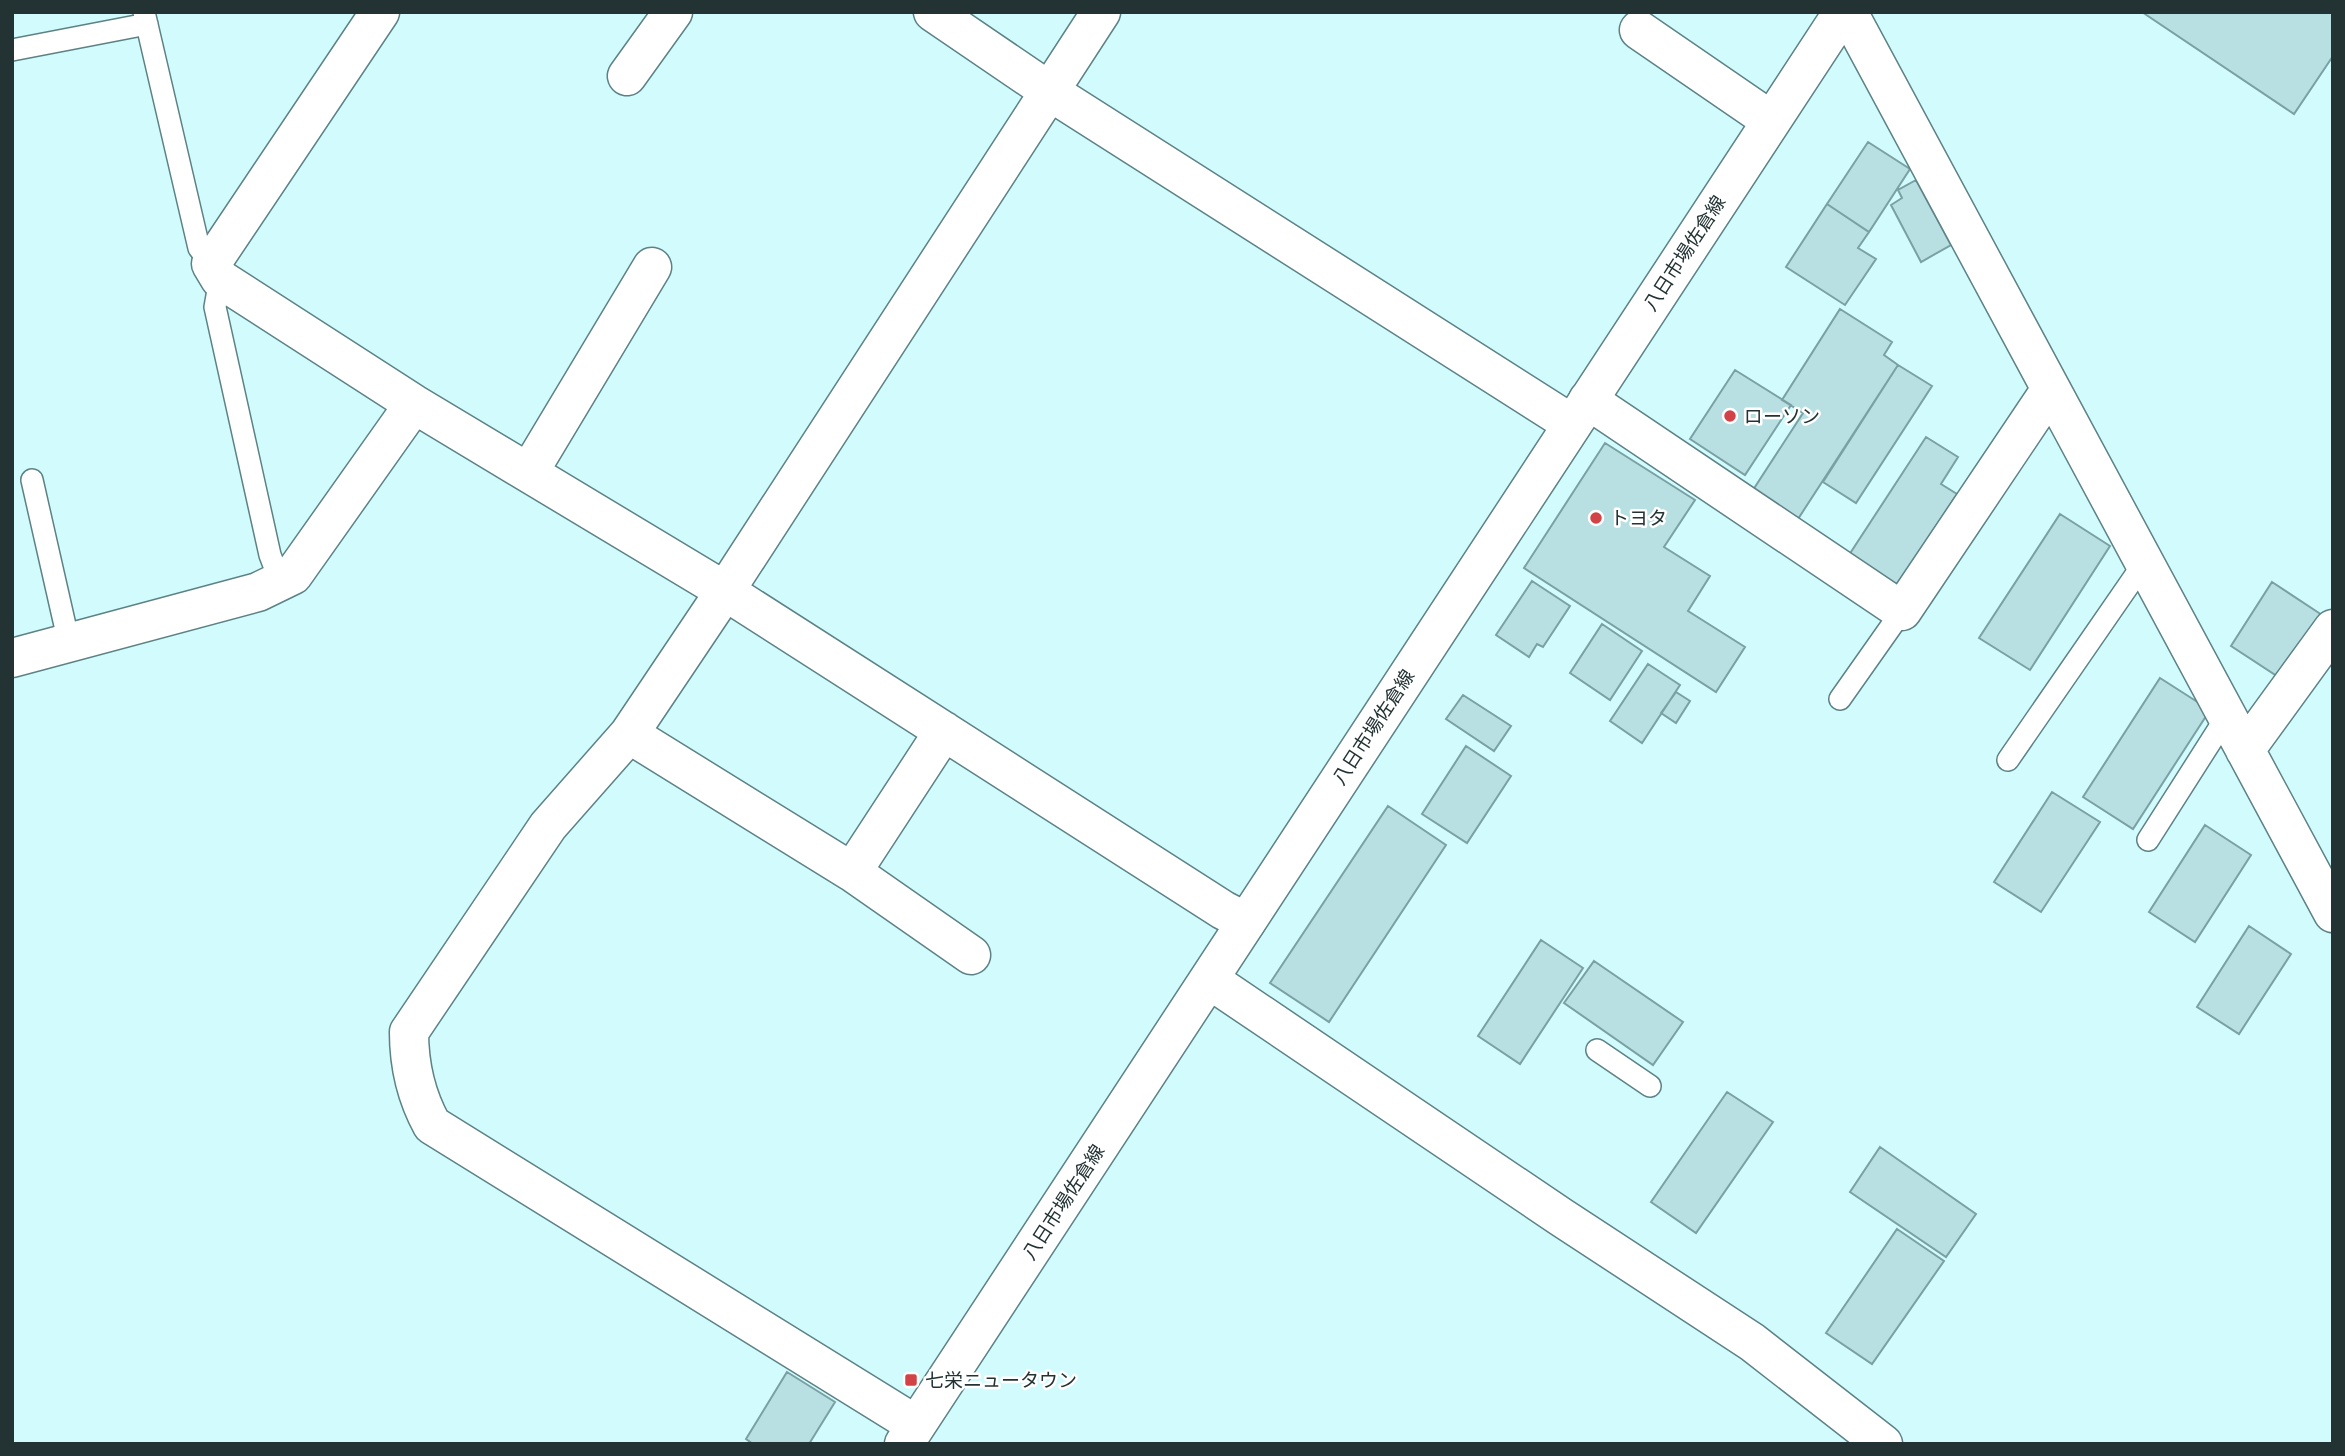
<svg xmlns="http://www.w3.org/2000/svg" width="2345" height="1456" font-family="'Archivo Narrow','Noto Sans JP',sans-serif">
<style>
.building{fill:#b8e0e3;stroke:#7aa0a3;stroke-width:2}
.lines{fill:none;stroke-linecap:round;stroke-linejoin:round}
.service-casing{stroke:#5d8285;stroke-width:24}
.minor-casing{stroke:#5d8285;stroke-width:41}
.secondary-casing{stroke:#5d8285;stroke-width:41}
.service{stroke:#fff;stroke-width:21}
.minor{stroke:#fff;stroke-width:38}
.secondary{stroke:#fff;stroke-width:38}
.poi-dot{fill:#d24347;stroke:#fff;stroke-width:2.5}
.labels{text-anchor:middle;stroke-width:5;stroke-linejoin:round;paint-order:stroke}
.street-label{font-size:19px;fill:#233334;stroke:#fff}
.poi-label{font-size:19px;fill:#233334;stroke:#fff;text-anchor:start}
</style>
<rect width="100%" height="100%" fill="#d2fbfe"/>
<path class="building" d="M 2142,12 L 2333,12 L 2333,56 L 2294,114 Z
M 1868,142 L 1910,169 L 1869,232 L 1827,204 Z
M 1916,180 L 1951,245 L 1921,262 L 1891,205 L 1902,198 L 1898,190 Z
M 1827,204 L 1869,232 L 1858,248 L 1876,259 L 1845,305 L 1786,267 Z
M 1840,309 L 1892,342 L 1884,355 L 1898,365 L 1798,519 L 1753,490 L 1803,413 L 1782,400 Z
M 1898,365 L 1932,386 L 1856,503 L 1823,482 Z
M 1735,370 L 1791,405 L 1745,475 L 1690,439 Z
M 1926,437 L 1958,457 L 1941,484 L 1957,494 L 1897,586 L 1849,555 Z
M 1605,443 L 1695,500 L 1664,547 L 1710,576 L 1688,611 L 1745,647 L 1716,692 L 1524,568 Z
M 2060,514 L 2110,546 L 2030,670 L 1979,638 Z
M 1532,581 L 1570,606 L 1543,647 L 1537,644 L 1529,657 L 1496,635 Z
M 2272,582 L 2322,615 L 2280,678 L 2231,646 Z
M 1602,624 L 1642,651 L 1610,700 L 1570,673 Z
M 1648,664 L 1680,685 L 1642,743 L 1610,721 Z
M 2160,678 L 2210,710 L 2133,829 L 2083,797 Z
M 1676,692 L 1690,701 L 1676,723 L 1661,713 Z
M 1463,695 L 1511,726 L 1494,751 L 1446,719 Z
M 1466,746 L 1511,776 L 1467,843 L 1422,814 Z
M 2052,792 L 2100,822 L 2041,912 L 1994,882 Z
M 1388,806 L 1446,845 L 1329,1022 L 1270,983 Z
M 2205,825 L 2251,855 L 2195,942 L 2149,912 Z
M 2249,926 L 2291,954 L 2239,1034 L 2197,1007 Z
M 1541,940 L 1583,968 L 1520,1064 L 1478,1036 Z
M 1594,961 L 1683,1022 L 1653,1065 L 1564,1003 Z
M 1727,1092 L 1773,1122 L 1696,1233 L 1651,1202 Z
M 1880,1147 L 1976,1214 L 1946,1257 L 1850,1192 Z
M 1897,1229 L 1944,1261 L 1872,1364 L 1826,1333 Z
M 787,1372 L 835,1402 L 809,1444 L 753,1444 L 746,1439 Z"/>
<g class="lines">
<defs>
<path id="service" d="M 144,12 L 199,248 L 211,264
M 12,50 L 147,24
M 220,279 L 215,307 L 270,555 L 280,581
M 32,480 L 69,643
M 1840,699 L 1902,611
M 2008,760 L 2144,563
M 2148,840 L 2227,716
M 1597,1050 L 1650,1086"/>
<path id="minor" d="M 380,12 L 211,264 L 220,279 L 414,404 L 725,591 L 1223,910 L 1246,922
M 933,12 L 1049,91 L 1572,424
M 1848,12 L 2333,913
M 1639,30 L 1760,113 L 1769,123
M 627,76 L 673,12
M 1588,400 L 1902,611 L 2051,389
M 529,472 L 652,267
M 12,658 L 258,592 L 293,575 L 414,404
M 629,734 L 852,872 L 971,955
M 2245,750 L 2333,629
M 852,872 L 944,731
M 1210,980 L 1561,1217 L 1752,1342 L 1883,1444
M 916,1425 L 432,1125 C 416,1096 409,1065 409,1032 L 548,826 L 629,734 L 725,591 L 1101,12"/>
<path id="secondary" d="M 904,1444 L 1843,12"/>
</defs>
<use href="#service" class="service-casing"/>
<use href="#minor" class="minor-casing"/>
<use href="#secondary" class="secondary-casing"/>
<use href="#service" class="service"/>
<use href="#minor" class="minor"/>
<use href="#secondary" class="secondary"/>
</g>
<g class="poi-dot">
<circle cx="1730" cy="416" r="7"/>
<circle cx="1596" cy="518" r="7"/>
<rect x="904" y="1373" width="14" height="14" rx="3.5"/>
</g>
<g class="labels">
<g class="street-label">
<text transform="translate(1684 253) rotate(-57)" y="7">八日市場佐倉線</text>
<text transform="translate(1373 727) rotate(-57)" y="7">八日市場佐倉線</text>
<text transform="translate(1063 1202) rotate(-57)" y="7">八日市場佐倉線</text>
</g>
<g class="poi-label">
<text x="1744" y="423">ローソン</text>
<text x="1610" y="525">トヨタ</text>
<text x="925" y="1387">七栄ニュータウン</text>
</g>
</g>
<rect width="2345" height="1456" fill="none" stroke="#233334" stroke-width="28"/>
</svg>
